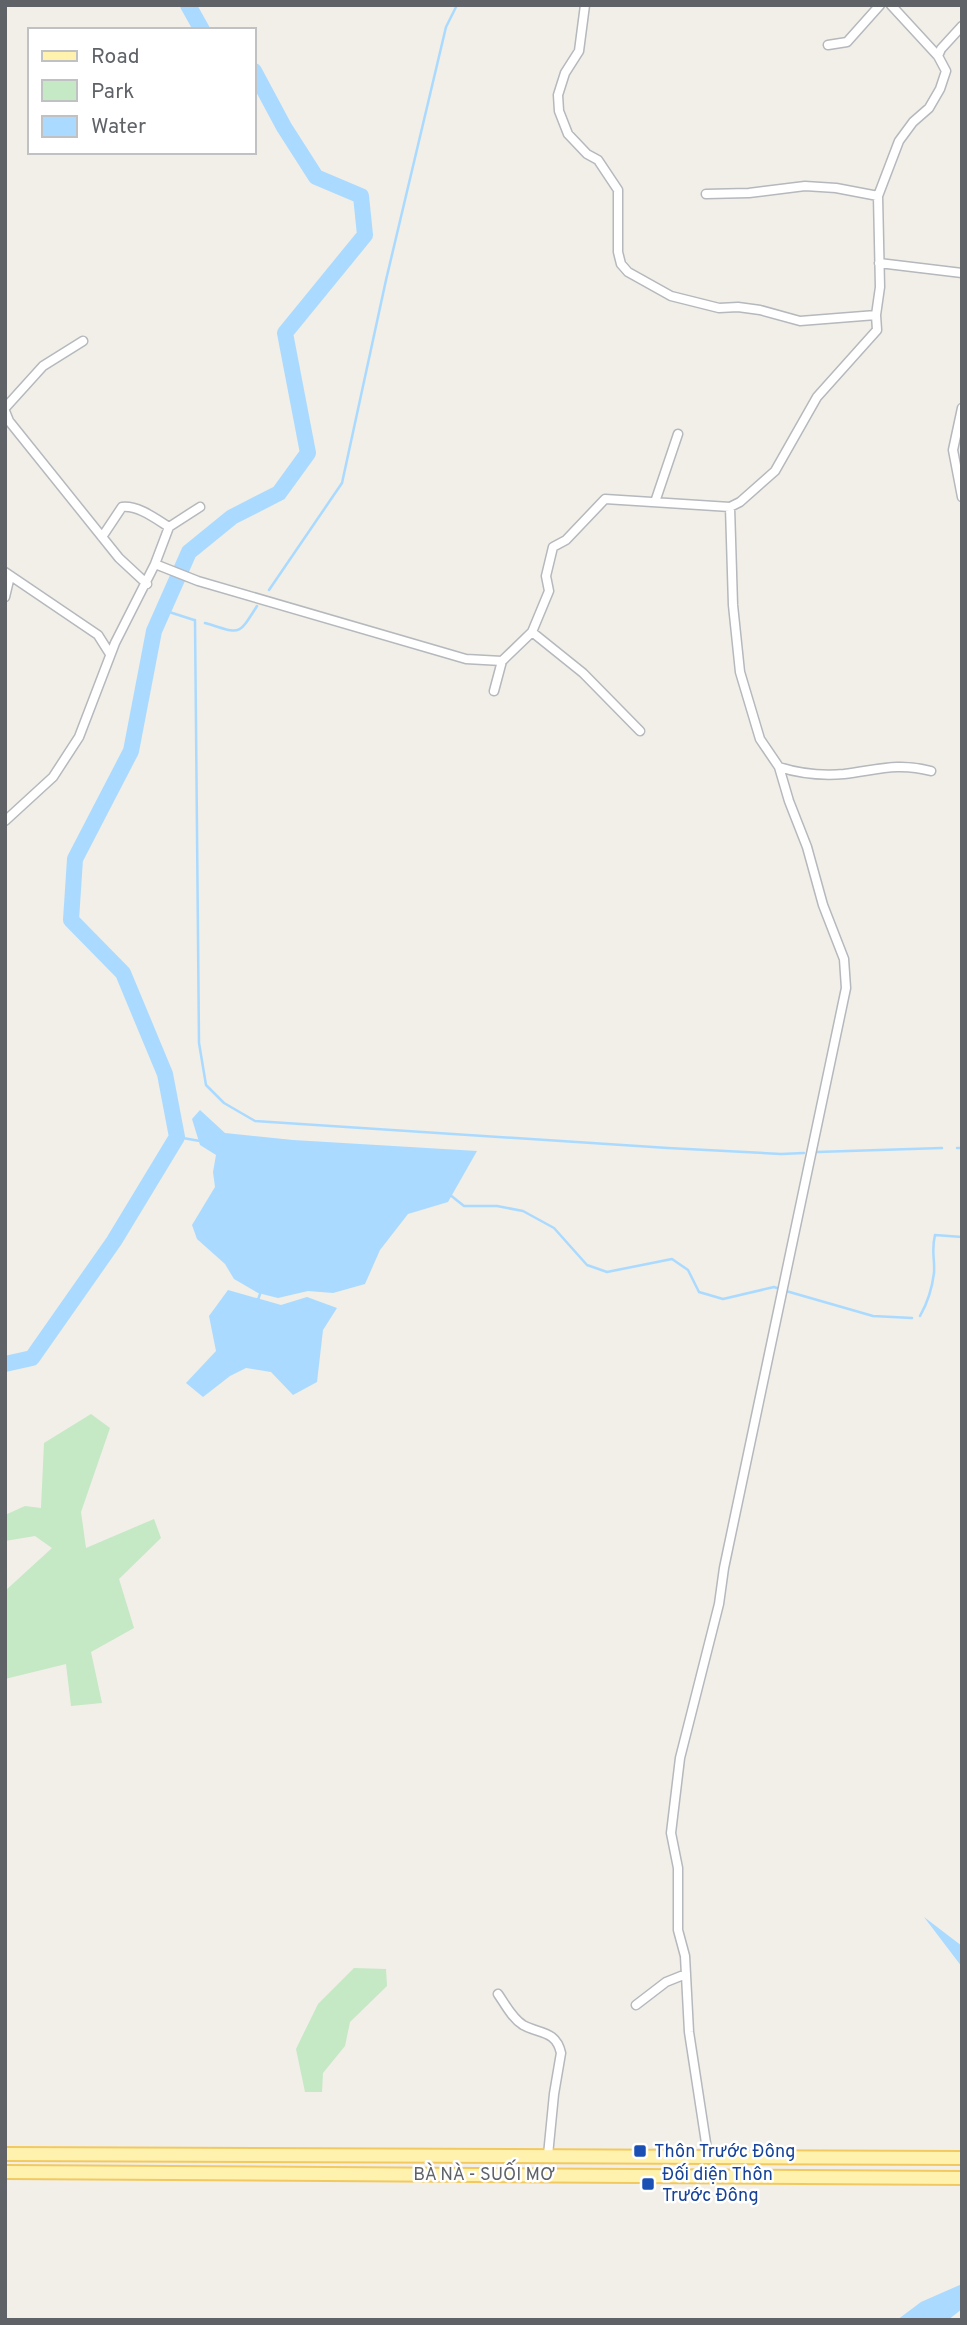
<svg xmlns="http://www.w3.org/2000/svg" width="967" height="2325" font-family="Overpass,sans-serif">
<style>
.green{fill:#c5e8c5}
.water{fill:#aadaff}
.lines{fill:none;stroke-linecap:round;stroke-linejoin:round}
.stream{stroke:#aadaff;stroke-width:2.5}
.river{stroke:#aadaff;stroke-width:16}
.minor-casing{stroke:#b5b8bc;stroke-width:11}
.primary-casing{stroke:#f2c960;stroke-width:16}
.minor{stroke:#fff;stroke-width:8}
.primary{stroke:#fff2af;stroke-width:12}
.transit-dot{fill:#1a4fb4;stroke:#fff;stroke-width:2.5}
.labels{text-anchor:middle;stroke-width:5;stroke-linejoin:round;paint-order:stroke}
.transit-label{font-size:18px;fill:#164399;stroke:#fff;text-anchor:start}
.street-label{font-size:18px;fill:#5f6368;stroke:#fff}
</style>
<rect width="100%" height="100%" fill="#f1efe8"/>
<path class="green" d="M 91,1414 L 110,1428 L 81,1512 L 86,1548 L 154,1519 L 161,1538 L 119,1579 L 134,1628 L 91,1652 L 102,1703 L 71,1706 L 66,1664 L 5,1679 L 5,1591 L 52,1548 L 35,1536 L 5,1541 L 5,1515 L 25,1506 L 41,1508 L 44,1443 Z
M 354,1968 L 386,1969 L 387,1986 L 350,2022 L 345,2046 L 323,2073 L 322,2092 L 305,2092 L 296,2049 L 318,2004 Z"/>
<path class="water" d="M 200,1110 L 225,1133 L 293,1140 L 477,1151 L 448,1202 L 408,1214 L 380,1250 L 365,1284 L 333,1293 L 308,1291 L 278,1298 L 258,1293 L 234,1279 L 225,1264 L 197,1239 L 192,1225 L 215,1187 L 213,1172 L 216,1155 L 200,1145 L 192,1119 Z
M 228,1290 L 281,1305 L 307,1297 L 337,1308 L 323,1330 L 317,1382 L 293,1395 L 271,1372 L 246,1368 L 230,1376 L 203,1397 L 186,1383 L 216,1351 L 209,1316 Z
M 924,1917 L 962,1946 L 962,1967 Z
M 962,2284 L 962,2309 L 948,2320 L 897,2320 L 921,2302 Z"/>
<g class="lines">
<path class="stream" d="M 269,590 L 342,483 L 386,280 L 446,27 L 457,5
M 163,610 L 194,620
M 195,620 L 199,1043 L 206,1085 L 224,1103 L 255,1121 L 668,1148 L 781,1154 L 804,1153
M 205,623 C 240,633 237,638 257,606
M 177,1137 L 200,1141
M 957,1148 L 962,1148
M 817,1152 L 942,1148
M 449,1194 L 464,1206 L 497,1206 L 523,1211 L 554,1228 L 587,1265 L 607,1272 L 672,1259 L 688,1270 L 699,1292 L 723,1299 L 774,1287 L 780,1289
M 786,1291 L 873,1316 L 912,1318
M 258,1300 L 260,1294
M 920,1316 C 928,1302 932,1289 934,1273 C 935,1258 931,1251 935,1235 L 962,1237"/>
<path class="river" d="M 188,5 L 202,30
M 5,1364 L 32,1358 L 114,1241 L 177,1137 L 165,1074 L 123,973 L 71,920 L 75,859 L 131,751 L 154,631 L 189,552 L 232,517 L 279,493 L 308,453 L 285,333 L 365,235 L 361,196 L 316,177 L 284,127 L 254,71"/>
<defs>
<path id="minor" d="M 585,5 L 579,51 L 565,73 L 558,95 L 559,111 L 568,134 L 587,154 L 598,160 L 618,190 L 618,252 L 621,264 L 628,272 L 671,296 L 719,308 L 738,307 L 760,310 L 800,321 L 876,315
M 828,45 L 847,42 L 880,5
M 938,56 L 941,49 L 962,26
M 706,194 L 749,193 L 805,186 L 836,188 L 878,196
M 879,263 L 962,273
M 5,408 L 43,366 L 83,341
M 962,408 L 953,450 L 962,497
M 5,411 L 9,421 L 119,558 L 147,584
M 655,502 L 678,434
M 169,527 L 200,507
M 102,537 L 122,507 C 138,505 156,519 169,527 L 155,564
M 5,572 L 98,635 L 110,654
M 5,597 L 10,576
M 532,632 L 583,673 L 640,731
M 494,691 L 502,661
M 779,767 C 801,774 821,776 844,774 C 877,770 898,762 931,771
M 5,821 L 53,777 L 79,737 L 115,643 L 155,564 L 198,581 L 466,659 L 502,661 L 532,632 L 549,591 L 546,576 L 553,547 L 566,540 L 605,499 L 730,507 L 740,502 L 775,471 L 817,397 L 877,330 L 876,315 L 880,287 L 878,196 L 899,141 L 913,122 L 929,108 L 940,89 L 946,71 L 938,56 L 891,5
M 498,1994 C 505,2004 512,2018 523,2025 C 539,2034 556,2030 561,2053 L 554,2094 L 548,2155
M 636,2005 L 666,1982 L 686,1974
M 708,2156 L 689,2032 L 685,1956 L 678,1930 L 678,1868 L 671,1833 L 680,1758 L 719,1604 L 724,1568 L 846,988 L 844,959 L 823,905 L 807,847 L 789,801 L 779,767 L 760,739 L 740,672 L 733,605 L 730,507"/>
<path id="primary" d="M 5,2154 L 962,2158
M 5,2172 L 962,2178"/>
</defs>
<use href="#minor" class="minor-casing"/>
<use href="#primary" class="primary-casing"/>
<use href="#minor" class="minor"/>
<use href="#primary" class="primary"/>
</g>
<g class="transit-dot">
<rect x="633" y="2144" width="14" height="14" rx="3.5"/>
<rect x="641" y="2177" width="14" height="14" rx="3.5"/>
</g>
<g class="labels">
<g class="transit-label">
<text x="654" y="2157">Thôn Trước Đông</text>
<text x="662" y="2180">Đối diện Thôn<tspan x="662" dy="21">Trước Đông</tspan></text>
</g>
<g class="street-label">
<text x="484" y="2180">BÀ NÀ - SUỐI MƠ</text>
</g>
</g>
<rect width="967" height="2325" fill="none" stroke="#5f6368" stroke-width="14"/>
<rect x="28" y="28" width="228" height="126" fill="#ffffff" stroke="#bfc1c3" stroke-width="2"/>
<rect x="42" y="51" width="35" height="10" fill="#fff2af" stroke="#bfc1c3" stroke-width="2"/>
<text x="91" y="63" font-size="21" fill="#5f6368">Road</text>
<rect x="42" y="80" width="35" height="21" fill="#c5e8c5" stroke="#bfc1c3" stroke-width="2"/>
<text x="91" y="98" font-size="21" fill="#5f6368">Park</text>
<rect x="42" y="116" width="35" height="21" fill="#aadaff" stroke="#bfc1c3" stroke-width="2"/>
<text x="91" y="133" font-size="21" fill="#5f6368">Water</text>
</svg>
